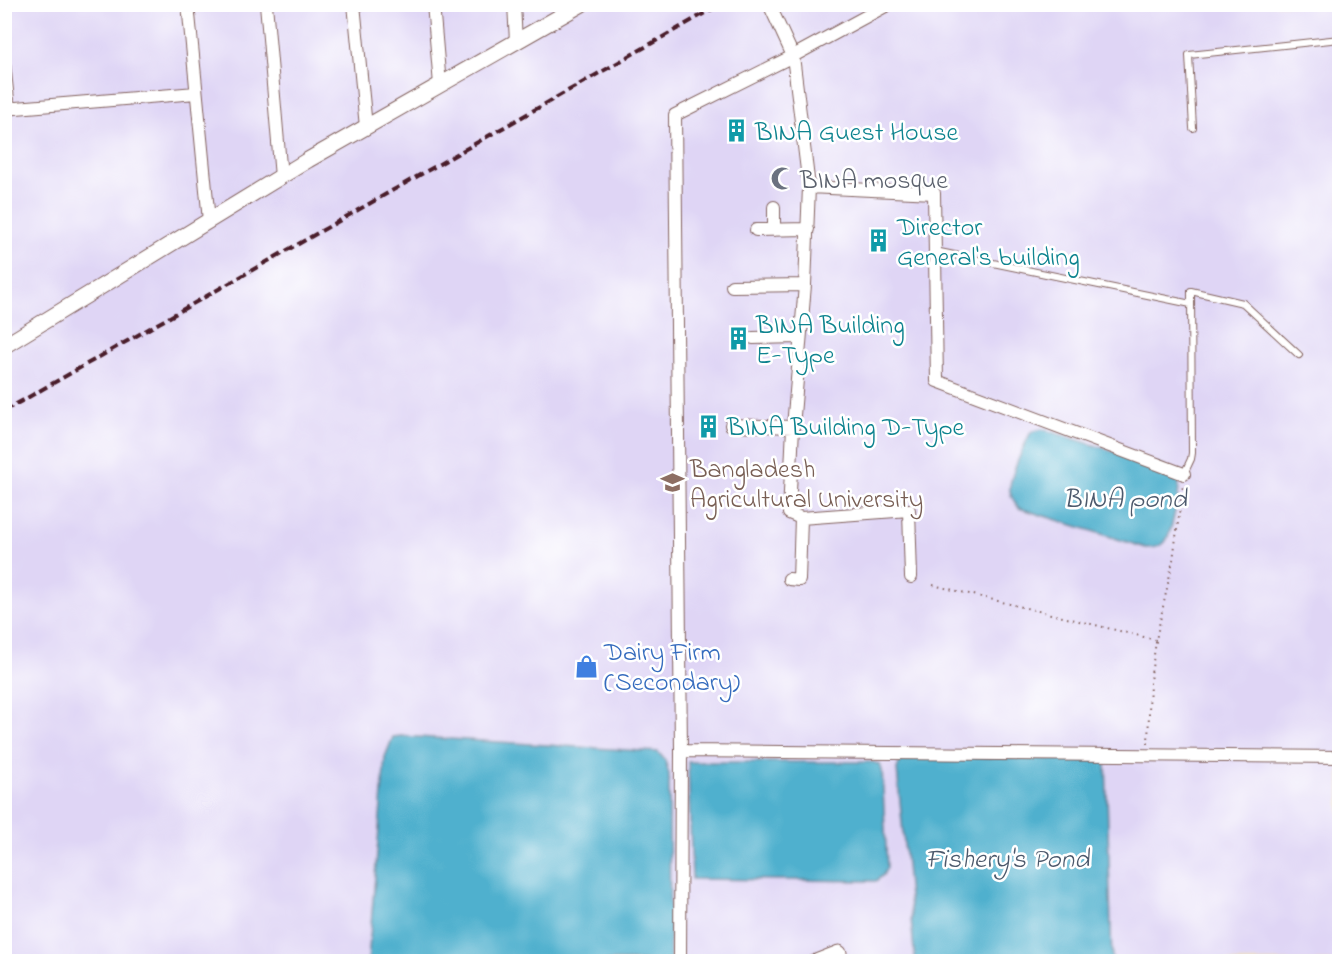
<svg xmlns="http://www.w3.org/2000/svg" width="1344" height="966" font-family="'Indie Flower',sans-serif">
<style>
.built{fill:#dfd5f5}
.water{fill:#4fb0ce;stroke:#4c687c;stroke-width:1.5}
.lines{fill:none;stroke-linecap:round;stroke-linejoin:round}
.service-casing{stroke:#83625e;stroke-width:8}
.minor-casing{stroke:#83625e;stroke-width:14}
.tertiary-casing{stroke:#83625e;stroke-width:17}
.path{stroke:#83625e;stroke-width:2;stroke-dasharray:1.5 4.5;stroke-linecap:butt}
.service{stroke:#fff;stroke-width:6}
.minor{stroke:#fff;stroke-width:12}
.tertiary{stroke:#fff;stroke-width:15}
.rail{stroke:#4a1f2b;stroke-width:4;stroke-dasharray:9 4.5;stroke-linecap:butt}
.labels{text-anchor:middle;stroke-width:5;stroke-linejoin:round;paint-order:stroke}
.culture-label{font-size:26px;fill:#0d838f;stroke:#fff;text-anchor:start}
.worship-label{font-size:26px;fill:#5b616d;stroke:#fff;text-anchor:start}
.education-label{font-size:26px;fill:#785e54;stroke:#fff;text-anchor:start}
.shop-label{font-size:26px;fill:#366cbe;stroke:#fff;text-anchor:start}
.water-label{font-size:27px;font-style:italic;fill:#4c596c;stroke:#fff}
</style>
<rect width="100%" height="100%" fill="#fff"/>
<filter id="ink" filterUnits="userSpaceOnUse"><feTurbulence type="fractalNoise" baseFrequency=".0167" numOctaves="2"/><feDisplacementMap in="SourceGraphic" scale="12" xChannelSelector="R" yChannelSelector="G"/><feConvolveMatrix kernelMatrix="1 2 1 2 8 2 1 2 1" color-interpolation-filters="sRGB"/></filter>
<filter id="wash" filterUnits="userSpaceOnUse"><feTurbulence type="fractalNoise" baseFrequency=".008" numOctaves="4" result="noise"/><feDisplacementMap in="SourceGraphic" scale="24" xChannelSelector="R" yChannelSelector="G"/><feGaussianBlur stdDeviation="1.35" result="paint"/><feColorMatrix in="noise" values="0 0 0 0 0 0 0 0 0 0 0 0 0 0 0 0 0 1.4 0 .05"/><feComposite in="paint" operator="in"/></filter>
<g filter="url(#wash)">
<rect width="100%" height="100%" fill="#eedebc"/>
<path class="built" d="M 5,5 L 1339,5 L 1339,961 L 5,961 Z"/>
<path class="water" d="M 1042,429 L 1162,466 C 1167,469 1175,472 1178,478 C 1182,486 1171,537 1164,543 C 1159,548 1152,548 1146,548 L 1019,508 C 1015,503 1011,498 1010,491 C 1008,480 1025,443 1031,432 Z
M 401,736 L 658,752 L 665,760 L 669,774 L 670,961 L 368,961 L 385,757 L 393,737 Z
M 907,756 L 1106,760 L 1112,961 L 915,961 L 897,769 L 900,761 Z
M 688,762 L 873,762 L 879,764 L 882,770 L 887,867 L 883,875 L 876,881 L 692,879 Z"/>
</g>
<g filter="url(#ink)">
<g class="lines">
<defs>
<path id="service" d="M 1193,128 L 1189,55 L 1340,39
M 935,251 L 1191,304
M 1184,474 L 1191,459 L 1192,453 L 1191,291 L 1243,303 L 1299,355"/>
<path id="minor" d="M 188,4 L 209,221
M 266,4 L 281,177
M 354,4 L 366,127
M 433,4 L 440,85
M 514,4 L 516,42
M 769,4 L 793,56 L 809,187 L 805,285 L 793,427 L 789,513 L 801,518 L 909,510 L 911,577
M 4,63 L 9,109
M 4,109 L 196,93
M 809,187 L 934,193 L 937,381 L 1184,474
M 774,207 L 774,230
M 756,230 L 808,229
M 732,286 L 805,285
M 753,338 L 800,337
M 731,425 L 793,427
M 789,579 L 799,580 L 801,518
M 681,751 L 1340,757
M 680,962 L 681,751 L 675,115 L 793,56 L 889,4"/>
<path id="tertiary" d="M 4,346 L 308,160 L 582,4
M 816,962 L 839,953"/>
</defs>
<use href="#service" class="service-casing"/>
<use href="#minor" class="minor-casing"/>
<use href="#tertiary" class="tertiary-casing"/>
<path class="path" d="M 933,585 L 1156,640
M 1148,744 L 1150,681 L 1157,635 L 1173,560 L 1183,485"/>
<use href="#service" class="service"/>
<use href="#minor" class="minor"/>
<use href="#tertiary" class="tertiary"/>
<path class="rail" d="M 4,411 L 721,4"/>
</g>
</g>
<defs>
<symbol id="building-bare" viewBox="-9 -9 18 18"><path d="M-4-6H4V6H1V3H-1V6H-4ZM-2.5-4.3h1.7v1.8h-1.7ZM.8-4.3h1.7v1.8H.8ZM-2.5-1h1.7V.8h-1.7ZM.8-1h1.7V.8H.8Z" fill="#0f9aa8" stroke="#fff" stroke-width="2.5" paint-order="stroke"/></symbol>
<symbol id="mosque-bare" viewBox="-9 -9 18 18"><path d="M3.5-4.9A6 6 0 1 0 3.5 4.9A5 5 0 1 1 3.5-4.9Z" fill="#6b7280" stroke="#fff" stroke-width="2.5" paint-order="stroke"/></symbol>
<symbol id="university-bare" viewBox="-9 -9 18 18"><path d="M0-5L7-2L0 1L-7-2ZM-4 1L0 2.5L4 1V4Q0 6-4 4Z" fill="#8d6e63" stroke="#fff" stroke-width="2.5" paint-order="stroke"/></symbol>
<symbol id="shop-bare" viewBox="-9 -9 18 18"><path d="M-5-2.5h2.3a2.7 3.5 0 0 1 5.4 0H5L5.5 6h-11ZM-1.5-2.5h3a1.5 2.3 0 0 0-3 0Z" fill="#3f7fe0" stroke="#fff" stroke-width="2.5" paint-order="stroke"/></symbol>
</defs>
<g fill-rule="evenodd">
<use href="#building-bare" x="720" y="114" width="33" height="33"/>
<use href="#mosque-bare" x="766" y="162" width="33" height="33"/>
<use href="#building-bare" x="862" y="224" width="33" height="33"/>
<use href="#building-bare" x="722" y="322" width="33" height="33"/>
<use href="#building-bare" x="692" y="410" width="33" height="33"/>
<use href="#university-bare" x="656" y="466" width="33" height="33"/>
<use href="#shop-bare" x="570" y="650" width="33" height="33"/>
</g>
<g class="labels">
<g class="culture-label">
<text x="755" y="140">BINA Guest House</text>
<text x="897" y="235">Director<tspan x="897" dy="30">General's building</tspan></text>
<text x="756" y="333">BINA Building<tspan x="756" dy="30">E-Type</tspan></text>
<text x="727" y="435">BINA Building D-Type</text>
</g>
<g class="worship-label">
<text x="800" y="188">BINA mosque</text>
</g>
<g class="education-label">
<text x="690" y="477">Bangladesh<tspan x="690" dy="30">Agricultural University</tspan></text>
</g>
<g class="shop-label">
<text x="604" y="660">Dairy Firm<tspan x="604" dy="30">(Secondary)</tspan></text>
</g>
<g class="water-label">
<text x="1125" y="507">BINA pond</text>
<text x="1007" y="867">Fishery's Pond</text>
</g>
</g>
<rect width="1344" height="966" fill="none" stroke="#fff" stroke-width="24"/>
</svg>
